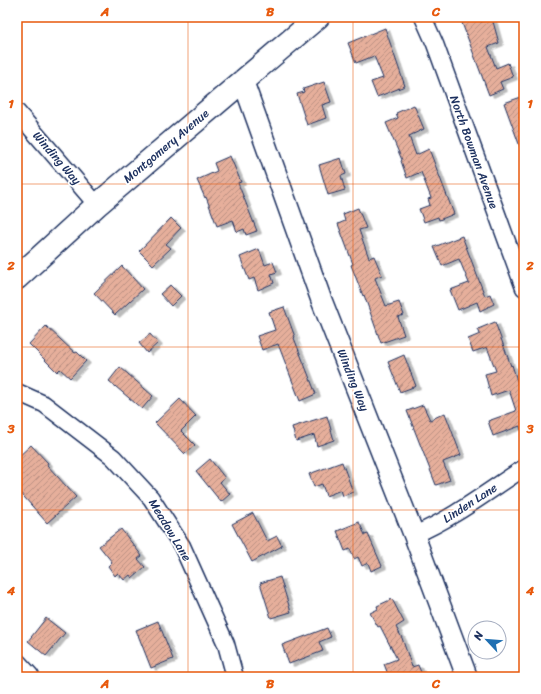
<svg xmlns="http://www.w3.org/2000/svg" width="541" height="694" font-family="Sriracha,sans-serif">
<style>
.building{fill:url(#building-hatch);stroke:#1b2f5e;filter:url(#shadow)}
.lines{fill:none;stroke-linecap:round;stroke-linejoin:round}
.minor-casing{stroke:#1b2f5e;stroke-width:19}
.tertiary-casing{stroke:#1b2f5e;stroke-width:23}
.primary-casing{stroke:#1b2f5e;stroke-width:25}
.minor{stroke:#fff;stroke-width:16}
.tertiary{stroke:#fff;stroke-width:20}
.primary{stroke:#fff;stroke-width:22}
.grid{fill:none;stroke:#e8590c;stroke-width:1;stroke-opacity:0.55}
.labels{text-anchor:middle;stroke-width:3.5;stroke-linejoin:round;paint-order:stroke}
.street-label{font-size:12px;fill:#1b2f5e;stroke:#fff}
.neatline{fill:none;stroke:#e8590c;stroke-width:1.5}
.grid-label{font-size:13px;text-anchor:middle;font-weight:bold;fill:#e8590c}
</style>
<defs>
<pattern id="building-hatch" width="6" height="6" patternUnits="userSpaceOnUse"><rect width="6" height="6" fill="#e6af9b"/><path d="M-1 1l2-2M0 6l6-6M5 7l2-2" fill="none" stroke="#ba8f82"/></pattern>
<filter id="shadow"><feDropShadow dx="4.5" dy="2.5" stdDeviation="0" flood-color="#0004"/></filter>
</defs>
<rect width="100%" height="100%" fill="#fff"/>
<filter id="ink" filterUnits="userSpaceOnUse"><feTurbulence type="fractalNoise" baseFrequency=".025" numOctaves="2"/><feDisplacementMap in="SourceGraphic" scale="8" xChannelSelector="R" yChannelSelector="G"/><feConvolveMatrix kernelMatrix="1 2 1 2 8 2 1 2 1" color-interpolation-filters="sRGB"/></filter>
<g filter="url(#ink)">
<path class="building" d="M 477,17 L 479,17 L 481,22 L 492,18 L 499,43 L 488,47 L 496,68 L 508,63 L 513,77 L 500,82 L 503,89 L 489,95 L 462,23 Z
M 385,28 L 405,86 L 377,97 L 371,82 L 383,78 L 374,56 L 356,63 L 348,43 Z
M 324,82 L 331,102 L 322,105 L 326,118 L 307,125 L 297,94 L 304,92 L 303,89 Z
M 524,96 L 524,155 L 523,155 L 504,103 Z
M 414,105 L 424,129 L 409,136 L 416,155 L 429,149 L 454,214 L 439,220 L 438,217 L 424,222 L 419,209 L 430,205 L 428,199 L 431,198 L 421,172 L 407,178 L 401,161 L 402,160 L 386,123 L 398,118 L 396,113 Z
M 230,156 L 241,182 L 238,183 L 257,231 L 246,235 L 244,229 L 237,232 L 233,220 L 217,226 L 206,197 L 205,198 L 197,180 L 217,171 L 214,163 Z
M 341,158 L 346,174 L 341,176 L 345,190 L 328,195 L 319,165 Z
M 358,208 L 366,228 L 359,230 L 369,258 L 374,256 L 382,275 L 375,278 L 386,306 L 399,302 L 404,315 L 398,317 L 404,335 L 381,343 L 364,295 L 363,296 L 351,265 L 353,264 L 338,224 L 345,221 L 343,214 Z
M 171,218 L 181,228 L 166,244 L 171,248 L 153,265 L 139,251 Z
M 462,236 L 485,296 L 490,294 L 494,304 L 480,311 L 477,302 L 458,310 L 450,290 L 469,283 L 459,259 L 442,266 L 434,247 Z
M 259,249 L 265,265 L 273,262 L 277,272 L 271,274 L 274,283 L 258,290 L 254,278 L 249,280 L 240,257 Z
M 122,266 L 143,289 L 115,315 L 94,293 Z
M 170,285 L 181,296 L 171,306 L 160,294 Z
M 284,307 L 295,337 L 294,338 L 316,394 L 300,401 L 278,344 L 262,350 L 257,336 L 275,330 L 269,312 Z
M 495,322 L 511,366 L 512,365 L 524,402 L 524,429 L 521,430 L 520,426 L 493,436 L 488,421 L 516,411 L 509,390 L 491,396 L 485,374 L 496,371 L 487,347 L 473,352 L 468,339 L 480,334 L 478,329 Z
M 46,326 L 75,353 L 77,352 L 86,361 L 70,378 L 60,369 L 57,372 L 29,344 Z
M 150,334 L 158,343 L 147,353 L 139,343 Z
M 404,355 L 416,386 L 400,392 L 388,362 Z
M 120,367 L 153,396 L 142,409 L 109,381 Z
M 180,399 L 196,416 L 181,431 L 195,445 L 185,454 L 155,423 Z
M 423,405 L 430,420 L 445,413 L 461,455 L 443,462 L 450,480 L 436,485 L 407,411 Z
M 327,416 L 334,440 L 317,446 L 314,435 L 296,441 L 292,427 Z
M 31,445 L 48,463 L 47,465 L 76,497 L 47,523 L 17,489 L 17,458 Z
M 210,459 L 225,478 L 220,482 L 230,494 L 221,502 L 196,471 Z
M 342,462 L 353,492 L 343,496 L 341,490 L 326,496 L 322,484 L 314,487 L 309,474 Z
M 253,513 L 267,541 L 277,536 L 282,546 L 252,562 L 232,524 Z
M 359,522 L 365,535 L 368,534 L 382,566 L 371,571 L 368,563 L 362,566 L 358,557 L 354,559 L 350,549 L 345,551 L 337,531 Z
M 121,529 L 142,556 L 138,559 L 145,567 L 132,578 L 130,575 L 124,580 L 118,573 L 115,576 L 108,566 L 112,562 L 99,546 Z
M 280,577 L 291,612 L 271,618 L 260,583 Z
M 392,599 L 404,622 L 396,627 L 402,638 L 412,667 L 418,665 L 423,677 L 389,677 L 384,664 L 397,659 L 380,626 L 378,627 L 370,613 L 378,609 L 377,606 Z
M 46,618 L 65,633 L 46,656 L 28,641 Z
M 158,621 L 173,659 L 151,668 L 136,630 Z
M 327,628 L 331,637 L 319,642 L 323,651 L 289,664 L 282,645 Z"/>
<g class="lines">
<defs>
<path id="minor" d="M 423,17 L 435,44 L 524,288
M 17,112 L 97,205
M 17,392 L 44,404 L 113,457 L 151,498 L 182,546 L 226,644 L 235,677
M 414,535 C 454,518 488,491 524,468"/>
<path id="tertiary" d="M 243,81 L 321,299 L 414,535 L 467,677
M 17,664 L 29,677"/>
<path id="primary" d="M 17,278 L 97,205 L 318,17"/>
</defs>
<use href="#minor" class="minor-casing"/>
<use href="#tertiary" class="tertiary-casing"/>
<use href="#primary" class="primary-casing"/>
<use href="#minor" class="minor"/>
<use href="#tertiary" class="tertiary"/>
<use href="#primary" class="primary"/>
</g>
</g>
<path class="grid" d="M 188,17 L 188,677M 353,17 L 353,677M 17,184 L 524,184M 17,347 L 524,347M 17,510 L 524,510"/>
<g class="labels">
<g class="street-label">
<text transform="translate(166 146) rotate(-40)" y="4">Montgomery Avenue</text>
<text transform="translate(474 152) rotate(70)" y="4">North Bowman Avenue</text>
<text transform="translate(57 158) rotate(49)" y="4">Winding Way</text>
<text transform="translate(353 380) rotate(68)" y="4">Winding Way</text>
<text transform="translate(470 503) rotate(-33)" y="4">Linden Lane</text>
<text transform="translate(170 530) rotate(59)" y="4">Meadow Lane</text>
</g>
</g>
<rect width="541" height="694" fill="none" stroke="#fff" stroke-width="44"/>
<g transform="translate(487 640) rotate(296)"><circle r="19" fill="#ffffff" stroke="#a4acbf"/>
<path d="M0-3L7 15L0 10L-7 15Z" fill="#1f6fb2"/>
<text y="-6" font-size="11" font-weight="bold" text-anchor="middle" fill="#1b2f5e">N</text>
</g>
<rect x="22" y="22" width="497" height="650" class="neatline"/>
<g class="grid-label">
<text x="105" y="16">A</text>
<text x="270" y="16">B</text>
<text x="436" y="16">C</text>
<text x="11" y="108">1</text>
<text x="530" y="108">1</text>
<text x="11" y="270">2</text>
<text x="530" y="270">2</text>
<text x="11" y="433">3</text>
<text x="530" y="433">3</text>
<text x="11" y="595">4</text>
<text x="530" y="595">4</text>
<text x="105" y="688">A</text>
<text x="270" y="688">B</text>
<text x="436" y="688">C</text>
</g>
</svg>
